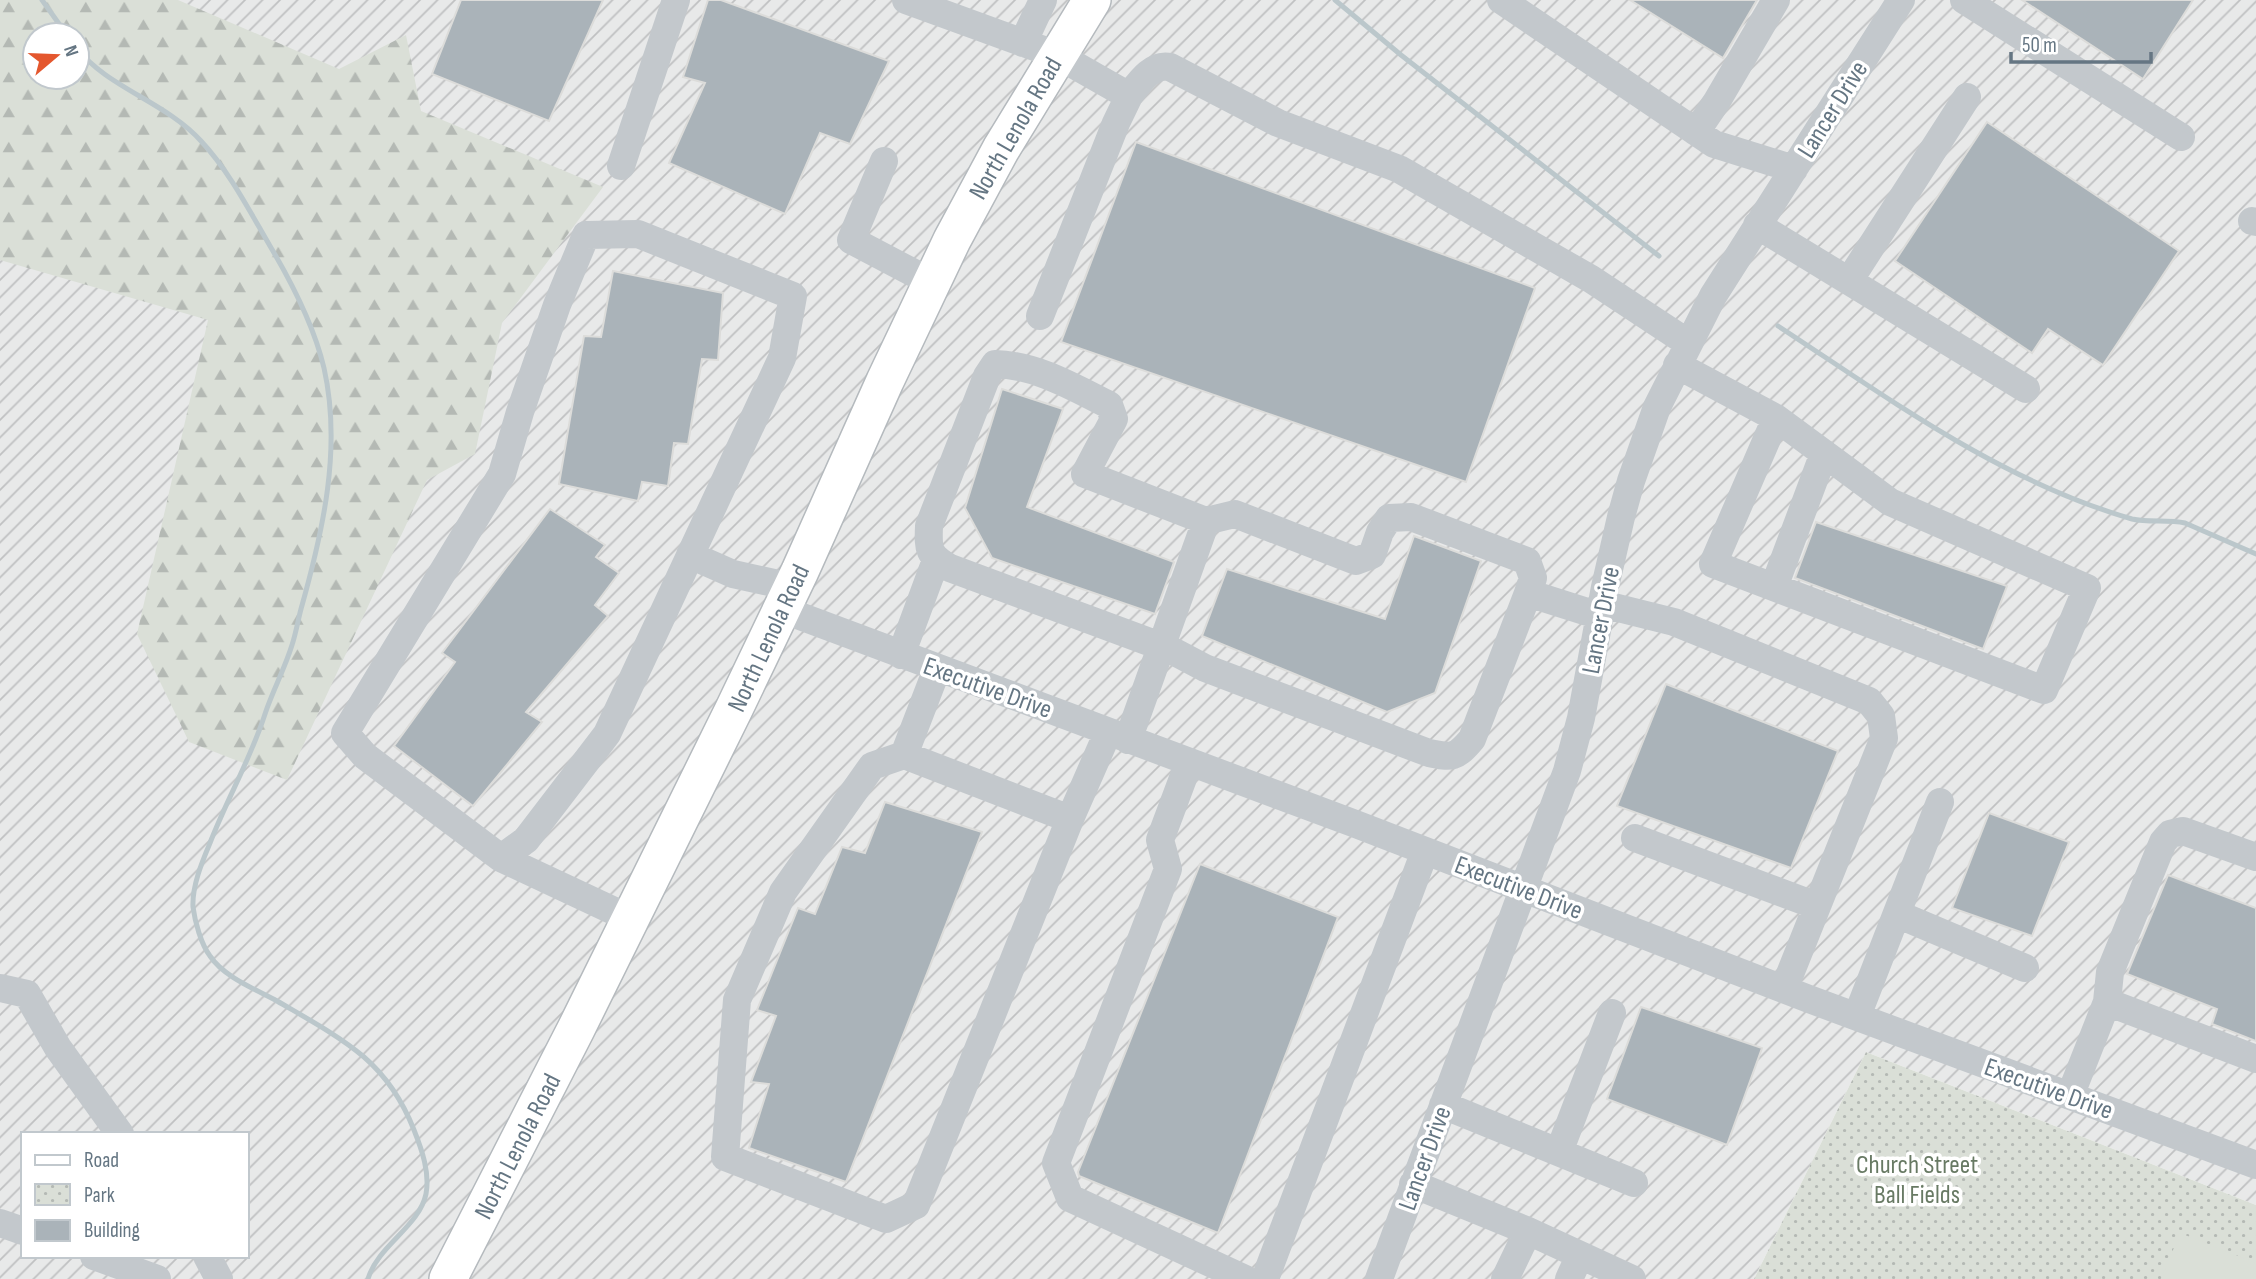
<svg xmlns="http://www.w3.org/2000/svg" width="2256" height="1279" font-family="'Sofia Sans Condensed',sans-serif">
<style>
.industrial{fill:url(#industrial-furrows);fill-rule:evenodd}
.forest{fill:url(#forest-firs);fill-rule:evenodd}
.park{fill:url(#park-dots)}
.garden{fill:#dadfd7}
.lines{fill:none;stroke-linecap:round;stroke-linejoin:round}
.stream{stroke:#bbc7cb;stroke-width:5}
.building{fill:#aab3b9;stroke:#dcdcda;stroke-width:2}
.major-casing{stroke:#b5babe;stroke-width:40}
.minor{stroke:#c3c8cc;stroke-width:28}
.major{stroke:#fff;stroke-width:37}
.labels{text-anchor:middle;stroke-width:7;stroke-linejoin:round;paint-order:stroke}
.street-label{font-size:26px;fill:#657683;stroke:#fff}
.park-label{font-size:26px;fill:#687a64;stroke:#fff}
</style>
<defs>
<pattern id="industrial-furrows" width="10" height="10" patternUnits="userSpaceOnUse" patternTransform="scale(1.75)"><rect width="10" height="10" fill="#e8e9e9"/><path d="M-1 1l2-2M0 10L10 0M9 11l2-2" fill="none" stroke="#c0c1c2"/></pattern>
<pattern id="forest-firs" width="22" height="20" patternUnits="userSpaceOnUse" patternTransform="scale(1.75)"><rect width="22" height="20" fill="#dadfd7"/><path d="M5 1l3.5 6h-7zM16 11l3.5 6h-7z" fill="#b4b9b4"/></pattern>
<pattern id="park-dots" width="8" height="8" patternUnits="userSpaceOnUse" patternTransform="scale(1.75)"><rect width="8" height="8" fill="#dadfd7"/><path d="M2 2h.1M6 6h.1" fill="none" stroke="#b4b9b4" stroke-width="1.8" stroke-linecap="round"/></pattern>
</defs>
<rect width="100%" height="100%" fill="#fafaf8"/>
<path class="industrial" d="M 0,0 L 2256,0 L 2256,1205 L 1866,1052 L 1754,1279 L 0,1279 ZM 35,35 L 77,35 L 77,77 L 35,77 ZM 23,1134 L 247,1134 L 247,1256 L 23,1256 Z"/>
<path class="forest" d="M 0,0 L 178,0 L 339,69 L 406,35 L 421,111 L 603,187 L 502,323 L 475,454 L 427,480 L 287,780 L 189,742 L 137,634 L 208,320 L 0,260 ZM 35,35 L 77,35 L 77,77 L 35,77 Z"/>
<path class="park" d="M 1866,1052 L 2256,1205 L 2256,1279 L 1754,1279 Z"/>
<path class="garden" d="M 2180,1233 L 2256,1263 L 2256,1279 L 2161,1279 Z"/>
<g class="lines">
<path class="stream" d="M 42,0 L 67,35
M 1335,0 L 1401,55 L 1659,256
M 77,48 C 106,87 166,102 201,141 C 229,171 249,210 270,246 C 292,283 314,326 324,368 C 342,448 323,531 301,609 C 298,620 296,633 292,645 C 285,668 273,690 265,714 C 251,758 227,799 210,843 C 202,862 192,886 193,907 C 195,922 201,944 210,956 C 224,977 255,989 277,1001 C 306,1018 338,1035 364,1057 C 387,1077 403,1102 414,1130 C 422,1150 430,1173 426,1194 C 419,1227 378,1245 368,1279
M 1778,326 C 1891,400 2001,481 2132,519 C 2149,523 2168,519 2185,523 L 2256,554"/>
</g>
<path class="building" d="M 461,0 L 603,0 L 549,121 L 432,74 Z
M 708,0 L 721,0 L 889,61 L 850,144 L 820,133 L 785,214 L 669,163 L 705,83 L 683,77 Z
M 1630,0 L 1757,0 L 1723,58 Z
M 2022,0 L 2193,0 L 2143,79 Z
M 1987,122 L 2179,251 L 2103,365 L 2048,329 L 2032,353 L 1895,261 Z
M 1136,142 L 1535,288 L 1466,482 L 1061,342 Z
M 613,271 L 723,293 L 718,360 L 702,359 L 688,444 L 674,443 L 668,486 L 642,482 L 638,501 L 559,484 L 584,336 L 601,337 Z
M 1002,389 L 1063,409 L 1027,507 L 1174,562 L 1155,614 L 992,558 L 965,508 Z
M 550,509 L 605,545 L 596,557 L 619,573 L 595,605 L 608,616 L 526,712 L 542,722 L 473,806 L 394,746 L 455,662 L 442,653 Z
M 1816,522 L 2007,586 L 1983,649 L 1795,578 Z
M 1414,536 L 1481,561 L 1435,693 L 1387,712 L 1202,636 L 1227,569 L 1385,619 Z
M 1666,684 L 1838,751 L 1791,868 L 1617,806 Z
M 885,802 L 982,832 L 846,1182 L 749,1148 L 769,1084 L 751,1082 L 776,1016 L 757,1010 L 798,908 L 815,914 L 842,847 L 865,853 Z
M 1989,813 L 2069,842 L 2032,936 L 1952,908 Z
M 1200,864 L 1338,917 L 1218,1233 L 1079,1176 L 1078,1172 Z
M 2168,875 L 2256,908 L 2256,1041 L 2212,1024 L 2217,1009 L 2127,974 Z
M 1641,1007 L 1762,1048 L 1727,1145 L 1607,1099 Z"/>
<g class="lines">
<defs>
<path id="major" d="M 448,1279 L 576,1029 L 734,709 L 800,571 L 885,381 L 952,240 L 1001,149 L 1092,0"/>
</defs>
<use href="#major" class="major-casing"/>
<path class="minor" d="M 906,0 L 1057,55 L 1129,96 C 1139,83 1152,63 1170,67 L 1278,123 L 1399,169 L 1591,279 L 1688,343
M 1501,0 L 1714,144 L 1794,169
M 1964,0 L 2181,137
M 1023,43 L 1043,0
M 1696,132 L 1717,101 L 1776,0
M 884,161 L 851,240 L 931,282
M 621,166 L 676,0
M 2252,221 L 2256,222
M 1757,225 L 2026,389
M 638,234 L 793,296 L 782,358 L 607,734 L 526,840 L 501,858 L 365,756 L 345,733 L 502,474 L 520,412 L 557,305 L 586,235 Z
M 1849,281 L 1967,97
M 1040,316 L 1116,123 L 1129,96
M 1677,365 L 1776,418 L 1890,502 L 2087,588 L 2044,690 L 1713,564 L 1776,418
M 690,555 L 733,574 L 792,587
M 1774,587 L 1824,453
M 1528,593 L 1533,578 L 1527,561 L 1411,517 L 1389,518 L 1380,532 L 1372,555 L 1356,561 L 1235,514 L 1206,521 L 1085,474 L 1114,419 L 1109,405 C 1073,387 1036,365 995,364 L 987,376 L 929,526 C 928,550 928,555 950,568 L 1171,650 L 1205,668 L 1429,753 C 1452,758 1456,758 1472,739 L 1528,593 L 1600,616
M 1602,604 L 1674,622 L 1869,701 L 1881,716 L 1884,738 L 1784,989
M 781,609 L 1353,823 L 1809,999 L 2256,1165
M 901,655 L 936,560
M 937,669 L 904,755 L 872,766 L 783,892 L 737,1000 L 725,1157 L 886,1219 L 916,1205 L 1070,819 L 1108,732
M 1128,740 L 1206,521
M 904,755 L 1070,819
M 1189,762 L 1160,840 L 1168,869 L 1056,1163 L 1070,1198 L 1245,1279
M 1635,838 L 1817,906
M 501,858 L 631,919
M 1897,914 L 2025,968
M 0,988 L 27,994 L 58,1048 L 120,1134
M 2107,1002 L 2256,1059
M 1857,1016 L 1940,802
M 2070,1096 L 2107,1002 L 2110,972 L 2163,842 L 2170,834 L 2183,831 L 2256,857
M 1443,1105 L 1634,1183
M 1559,1152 L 1612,1013
M 1413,1184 L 1528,1231 L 1632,1279
M 0,1223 L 23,1231
M 94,1256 L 157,1279
M 207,1256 L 219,1279
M 1265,1279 L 1425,851
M 1379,1279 L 1567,771 L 1581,718 L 1605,587 L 1621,517 L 1631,481 L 1657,407 L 1713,296 L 1901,0
M 1505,1279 L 1528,1231
M 1569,1279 L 1580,1255"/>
<use href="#major" class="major"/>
</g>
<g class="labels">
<g class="street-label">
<text transform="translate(1832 109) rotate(-58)" y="9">Lancer Drive</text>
<text transform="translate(1015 128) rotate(-60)" y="9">North Lenola Road</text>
<text transform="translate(1600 620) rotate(-79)" y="9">Lancer Drive</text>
<text transform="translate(768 638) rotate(-65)" y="9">North Lenola Road</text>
<text transform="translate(988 687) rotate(20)" y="9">Executive Drive</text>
<text transform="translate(1519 887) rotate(21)" y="9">Executive Drive</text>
<text transform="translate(2049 1088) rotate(20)" y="9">Executive Drive</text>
<text transform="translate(517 1146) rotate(-63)" y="9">North Lenola Road</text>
<text transform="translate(1424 1158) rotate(-70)" y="9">Lancer Drive</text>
</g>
<g class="park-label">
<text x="1917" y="1173">Church Street<tspan x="1917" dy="30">Ball Fields</tspan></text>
</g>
</g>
<rect x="21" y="1132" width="228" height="126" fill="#ffffff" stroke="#c1c8cd" stroke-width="2"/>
<rect x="35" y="1155" width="35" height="10" fill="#ffffff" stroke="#c1c8cd" stroke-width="2"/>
<text x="84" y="1167" font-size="21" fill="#657683">Road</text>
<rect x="35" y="1184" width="35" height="21" fill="url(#park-dots)" stroke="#c1c8cd" stroke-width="2"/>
<text x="84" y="1202" font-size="21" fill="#657683">Park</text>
<rect x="35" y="1220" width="35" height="21" fill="#aab3b9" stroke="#c1c8cd" stroke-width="2"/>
<text x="84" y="1237" font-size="21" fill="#657683">Building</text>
<g transform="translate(56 56) rotate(71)"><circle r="33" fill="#ffffff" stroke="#c1c8cd" stroke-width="2"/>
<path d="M0-5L12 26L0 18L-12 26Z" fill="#e4572e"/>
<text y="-10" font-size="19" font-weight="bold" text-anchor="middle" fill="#657683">N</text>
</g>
<path d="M2011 52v10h140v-10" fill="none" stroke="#657683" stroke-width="3.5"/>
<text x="2022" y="52" font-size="21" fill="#657683" stroke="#ffffff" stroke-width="5" paint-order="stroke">50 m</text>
</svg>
